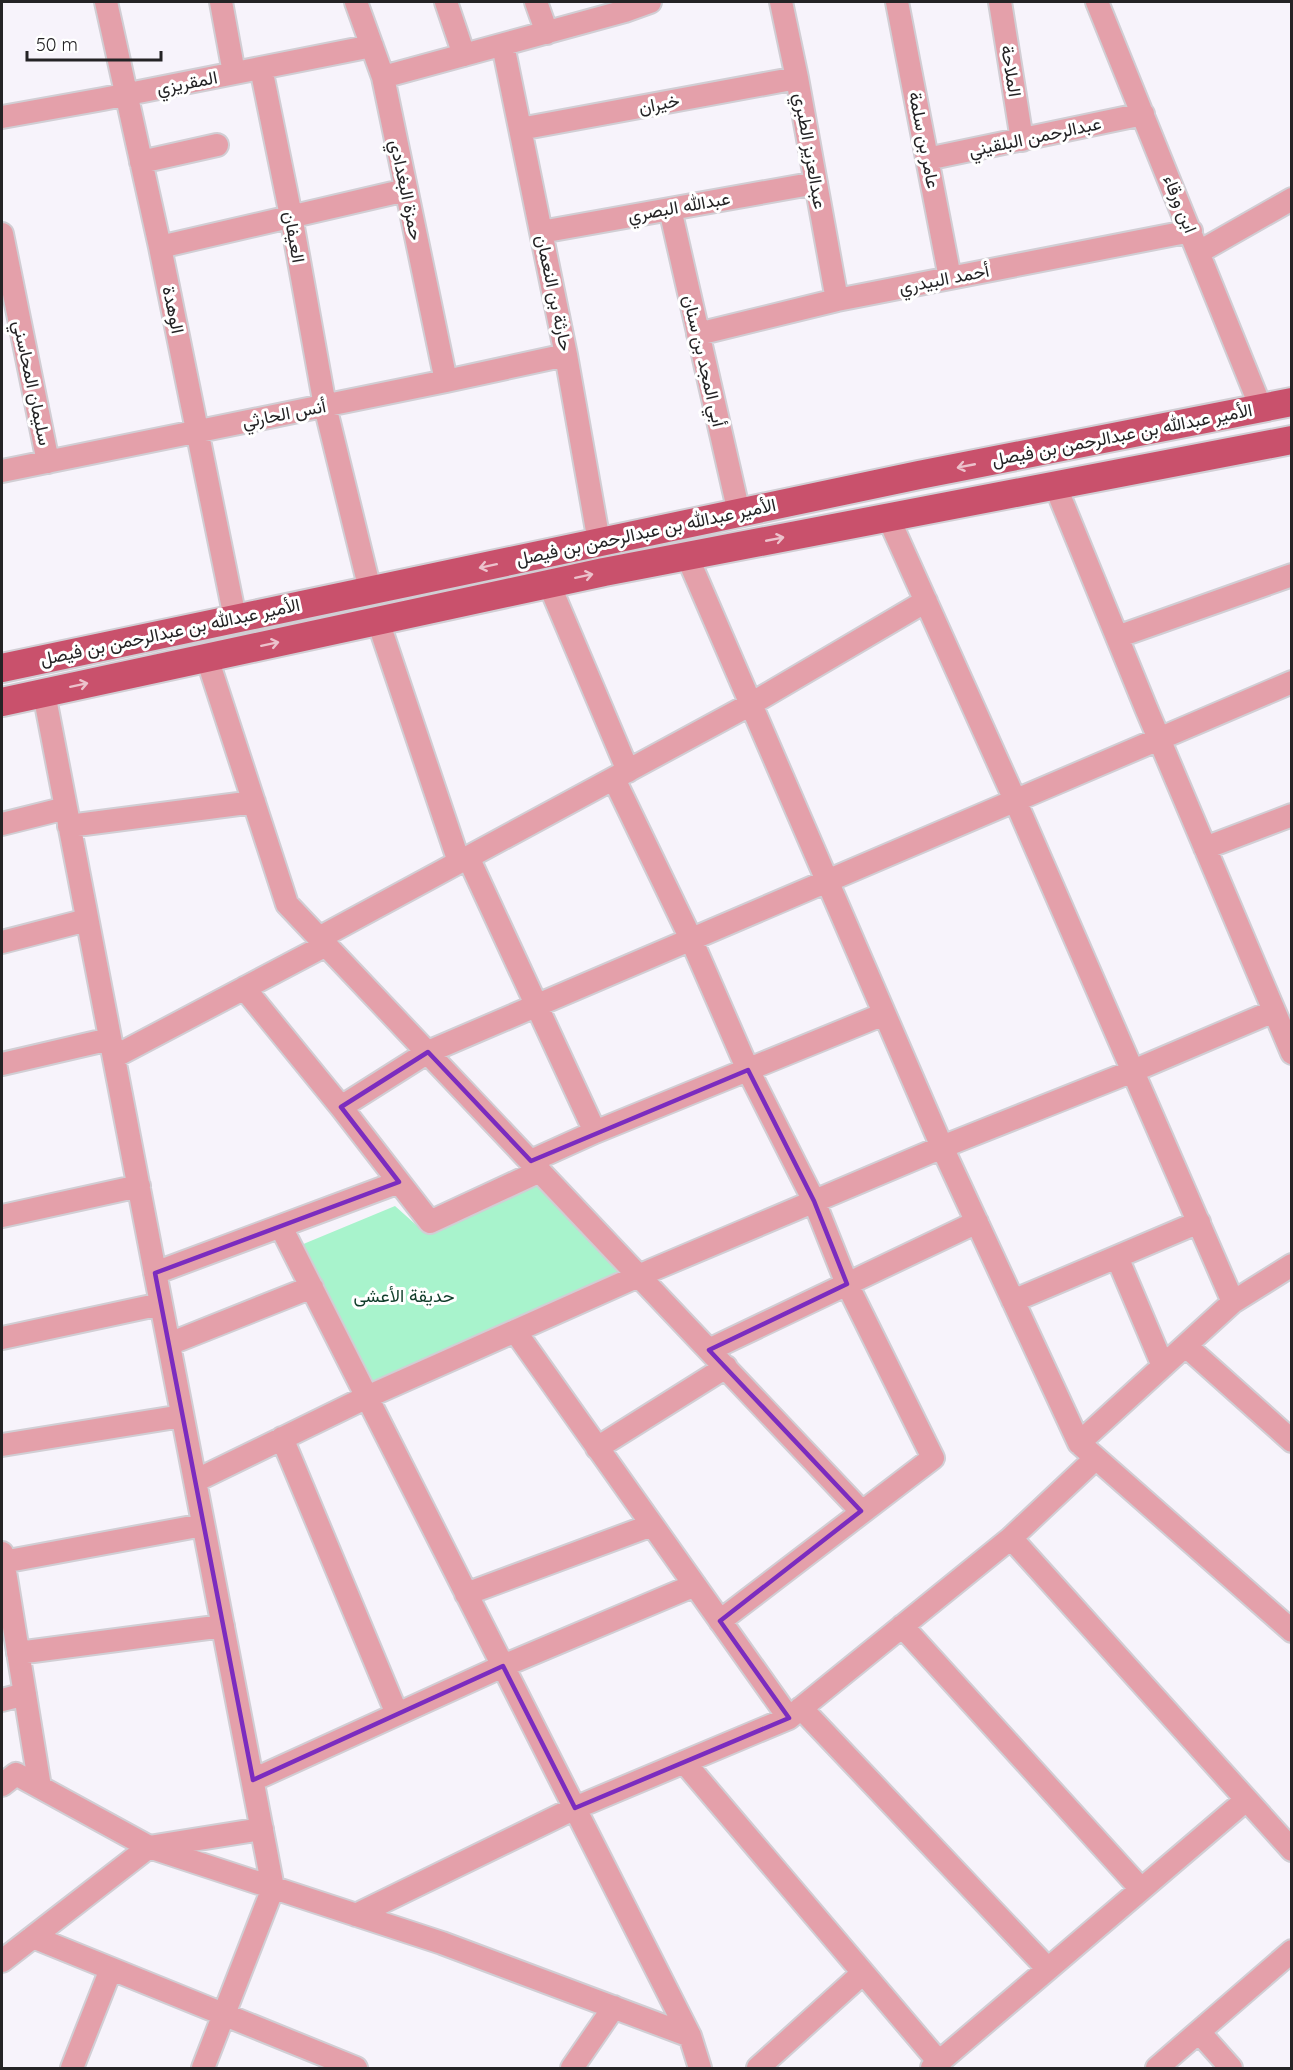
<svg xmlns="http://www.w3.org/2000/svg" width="1293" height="2070" font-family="Quicksand,Vazirmatn,sans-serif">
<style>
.green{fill:#a8f3cc}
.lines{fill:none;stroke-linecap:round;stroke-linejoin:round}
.minor-casing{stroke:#d1ced4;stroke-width:26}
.major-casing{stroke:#d1ced4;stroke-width:32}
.minor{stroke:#e4a0aa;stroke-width:22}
.major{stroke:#c9516c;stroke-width:28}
.oneway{stroke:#ecc2cc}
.marked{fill:none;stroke:#7b2cbf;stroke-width:4.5;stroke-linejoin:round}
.labels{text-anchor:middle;stroke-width:6;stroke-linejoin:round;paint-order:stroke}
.street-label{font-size:18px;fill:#242325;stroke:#fff}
.park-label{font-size:18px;fill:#103d2a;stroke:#fff}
</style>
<rect width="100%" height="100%" fill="#f7f3fb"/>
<path class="green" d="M 530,1175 L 623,1277 L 372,1383 L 301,1245 L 395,1206 L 423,1231 Z"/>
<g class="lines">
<defs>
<path id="minor" d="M 106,2 L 160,247 L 235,618
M 221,2 L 234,73
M 356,2 L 383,77 L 446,381
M 446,2 L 464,55
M 536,2 L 547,33
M 781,2 L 797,78 L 837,300
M 897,2 L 950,278
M 1000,2 L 1022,140
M 1097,2 L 1261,408
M 503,45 L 566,355 L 599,542
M 261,68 L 291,216 L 325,406 L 370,590
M 383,77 L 625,11 L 650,2
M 2,117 L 103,99 L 372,46
M 520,129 L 797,78
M 927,159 L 1143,114
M 141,162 L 217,145
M 670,209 L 739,513
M 541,232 L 816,183
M 2,234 L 48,462
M 160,247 L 406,190
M 1199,252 L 1292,199
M 698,334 L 837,300 L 1191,231
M 2,471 L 446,381 L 566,355
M 1055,485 L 1146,708 L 1292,1053
M 888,517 L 1015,800 L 1233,1302
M 687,556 L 942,1147 L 1079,1443 L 1292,1631
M 549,584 L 628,771
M 378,621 L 459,862
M 1117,637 L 1292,575
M 207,658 L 287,904 L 861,1511
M 44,693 L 273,1888 L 203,2068
M 614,779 L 691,939 L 748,1070 L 814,1201 L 847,1284 L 933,1458 L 720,1621
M 2,824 L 66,808
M 69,826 L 254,802
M 1205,848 L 1292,815
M 468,857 L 595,1132
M 319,938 L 751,704 L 926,601
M 2,942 L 87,920
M 244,988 L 341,1107 L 430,1222 L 540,1171
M 114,1057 L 326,945
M 2,1064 L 110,1039
M 341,1107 L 428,1052 L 1292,682
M 531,1161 L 595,1132 L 884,1014
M 2,1216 L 139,1186
M 281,1227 L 690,2036 L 700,2068
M 1117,1257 L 1163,1366
M 155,1273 L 399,1182
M 1013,1301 L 1199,1222
M 515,1331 L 789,1718
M 2,1338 L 161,1304
M 169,1344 L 312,1287
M 1186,1346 L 1292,1441
M 709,1350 L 977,1222
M 282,1438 L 397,1714
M 1079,1443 L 1233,1302 L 1292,1265
M 2,1445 L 182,1416
M 597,1448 L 726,1367
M 195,1481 L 367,1397 L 652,1270 L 947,1145 L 1133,1071 L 1274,1011
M 1011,1538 L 1292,1850
M 2,1553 L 40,1787
M 3,1562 L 203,1525
M 466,1594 L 652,1525
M 902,1626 L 1141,1889
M 18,1653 L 223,1626
M 2,1700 L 25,1694
M 801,1708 L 1048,1969
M 684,1762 L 939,2062
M 253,1780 L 503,1666 L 695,1585
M 2,1785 L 16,1774 L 149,1847 L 442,1943 L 690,2036
M 356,1915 L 575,1808 L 789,1718 L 1011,1538 L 1096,1458
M 33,1937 L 356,2068
M 2,1961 L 149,1847 L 262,1829
M 1199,2032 L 1231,2068
M 72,2068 L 111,1969
M 572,2068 L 614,2007
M 758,2068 L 863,1973
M 932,2068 L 1246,1800
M 1157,2068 L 1292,1951"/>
<path id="major" d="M 2,668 L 919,475 L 1292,402
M 2,702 L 604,572 L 1292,440"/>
</defs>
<use href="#minor" class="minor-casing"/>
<use href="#major" class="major-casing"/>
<use href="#minor" class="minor"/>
<use href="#major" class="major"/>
</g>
<defs><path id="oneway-shaft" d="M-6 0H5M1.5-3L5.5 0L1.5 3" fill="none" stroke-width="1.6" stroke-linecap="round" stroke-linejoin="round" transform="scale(1.5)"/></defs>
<g class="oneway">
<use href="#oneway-shaft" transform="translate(966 466) rotate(169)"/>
<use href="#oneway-shaft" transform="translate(775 539) rotate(-11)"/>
<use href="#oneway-shaft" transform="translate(488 566) rotate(168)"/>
<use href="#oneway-shaft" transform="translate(584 576) rotate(-12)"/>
<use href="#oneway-shaft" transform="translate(270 644) rotate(-12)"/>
<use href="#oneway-shaft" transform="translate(79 685) rotate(-12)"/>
</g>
<path class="marked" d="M 428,1052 L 531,1161 L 748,1070 L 814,1201 L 847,1284 L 709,1350 L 861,1511 L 720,1621 L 789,1718 L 575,1808 L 503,1666 L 253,1780 L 155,1273 L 399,1182 L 341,1107 Z"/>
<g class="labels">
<g class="street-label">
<text transform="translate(1011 71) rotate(81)" y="6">الملاحة</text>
<text transform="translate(187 83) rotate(-11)" y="6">المقريزي</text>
<text transform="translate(659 104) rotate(-11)" y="6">خيران</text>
<text transform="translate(1035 137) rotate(-12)" y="6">عبدالرحمن البلقيني</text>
<text transform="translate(924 140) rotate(79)" y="6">عامر بن سلمة</text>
<text transform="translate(810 151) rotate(80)" y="6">عبدالعزيز الطبري</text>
<text transform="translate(406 190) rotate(78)" y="6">حمزة البغدادي</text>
<text transform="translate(1180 204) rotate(68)" y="6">ابن ورقاء</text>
<text transform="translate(679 207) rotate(-10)" y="6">عبدالله البصري</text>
<text transform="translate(294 237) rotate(80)" y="6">العيفان</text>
<text transform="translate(944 279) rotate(-11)" y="6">أحمد البيدري</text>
<text transform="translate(554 293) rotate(78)" y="6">حارثة بن النعمان</text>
<text transform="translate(173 310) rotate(78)" y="6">الوهدة</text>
<text transform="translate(704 361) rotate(77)" y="6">أبي المجد بن سنان</text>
<text transform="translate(32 383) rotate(78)" y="6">سليمان المحاسني</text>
<text transform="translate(284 414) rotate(-11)" y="6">أنس الحارثي</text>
<text transform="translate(1122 435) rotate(-11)" y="6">الأمير عبدالله بن عبدالرحمن بن فيصل</text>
<text transform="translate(646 532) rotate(-12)" y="6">الأمير عبدالله بن عبدالرحمن بن فيصل</text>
<text transform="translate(170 632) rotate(-12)" y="6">الأمير عبدالله بن عبدالرحمن بن فيصل</text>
</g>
<g class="park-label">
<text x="404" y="1302">حديقة الأعشى</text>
</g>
</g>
<rect width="1293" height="2070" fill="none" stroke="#242325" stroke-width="6"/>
<path d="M27 51v9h134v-9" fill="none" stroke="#242325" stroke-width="3"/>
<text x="36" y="51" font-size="18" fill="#242325" stroke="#ffffff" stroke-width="4.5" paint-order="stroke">50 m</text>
</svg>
